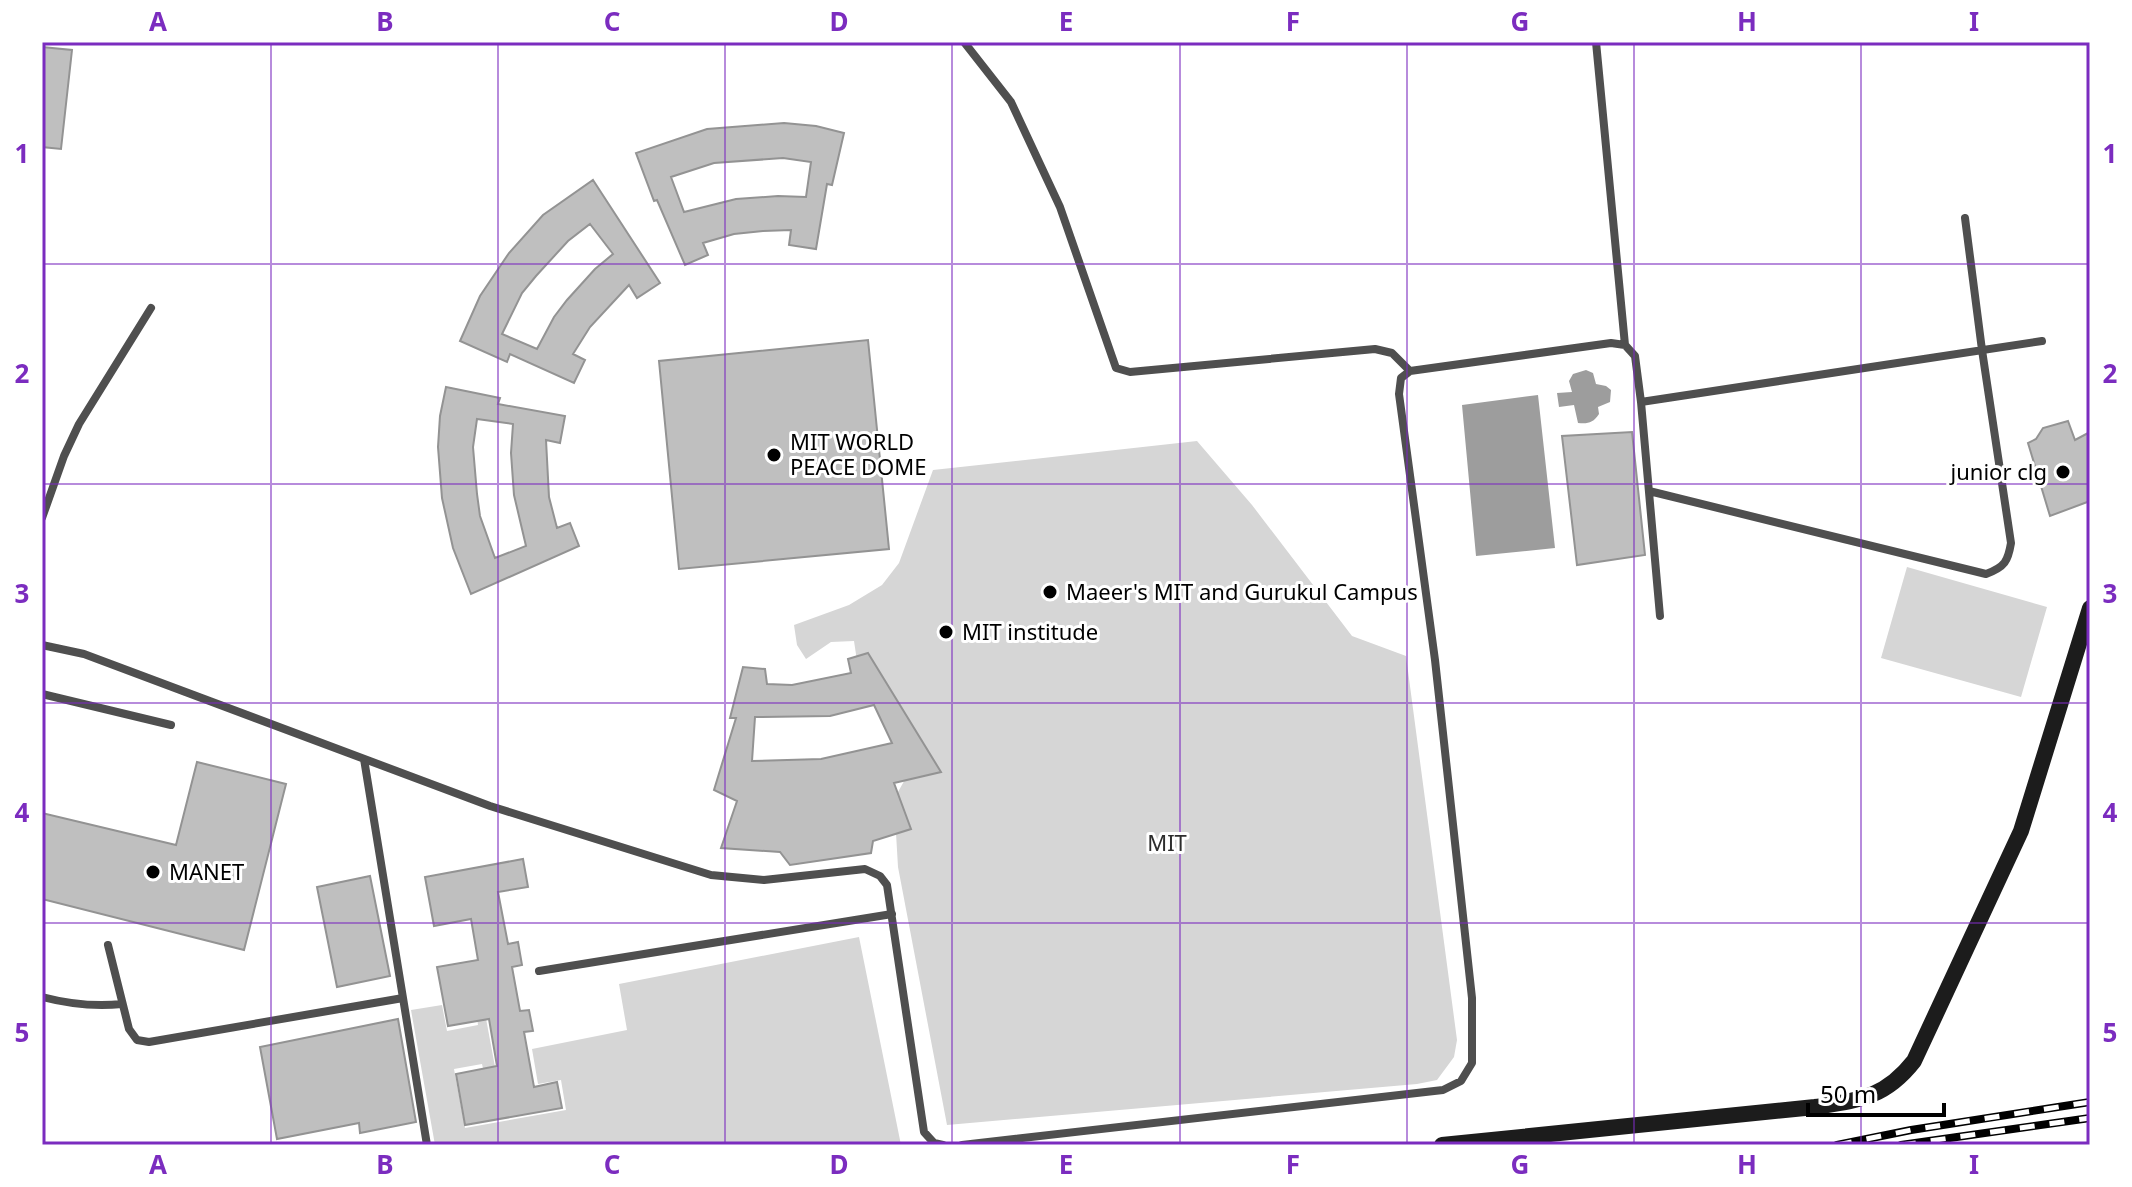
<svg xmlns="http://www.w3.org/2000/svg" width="2132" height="1187" font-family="'Noto Sans',sans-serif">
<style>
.green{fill:#d6d6d6}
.water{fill:#9d9d9d}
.building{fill:#bfbfbf;stroke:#939393;stroke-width:2;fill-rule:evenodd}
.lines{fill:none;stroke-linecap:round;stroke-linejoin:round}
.lane{stroke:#4f4f4f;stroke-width:8}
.secondary{stroke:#1c1c1c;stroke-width:16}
.rail-casing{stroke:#000;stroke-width:8}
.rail{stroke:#fff;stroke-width:5;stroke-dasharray:15;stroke-linecap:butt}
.grid{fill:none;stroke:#7b2cbf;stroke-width:2;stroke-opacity:0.55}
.poi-dot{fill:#000;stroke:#fff;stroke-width:3}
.labels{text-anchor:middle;stroke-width:6;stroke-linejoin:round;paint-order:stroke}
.poi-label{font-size:22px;fill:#000;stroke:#fff;text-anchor:start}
.park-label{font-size:22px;fill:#2d2d2d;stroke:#fff}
.neatline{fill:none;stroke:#7b2cbf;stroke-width:3}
.grid-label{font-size:26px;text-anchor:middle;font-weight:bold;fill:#7b2cbf}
</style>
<rect width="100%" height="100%" fill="#fff"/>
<path class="green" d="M 1197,441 L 1252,505 L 1352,636 L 1406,656 L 1457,1040 L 1454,1057 L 1437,1080 L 1417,1084 L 947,1125 L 898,867 L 894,799 L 916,760 L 857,661 L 854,641 L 831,642 L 806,659 L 797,645 L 794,625 L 849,605 L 882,585 L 899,563 L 933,470 Z
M 1907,567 L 2047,607 L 2021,697 L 1881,658 Z
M 859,937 L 901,1145 L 435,1145 L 411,1010 L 442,1005 L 447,1031 L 478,1025 L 474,998 L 482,997 L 498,1083 L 487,1085 L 482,1064 L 454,1069 L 465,1128 L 566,1110 L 561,1080 L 538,1084 L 532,1049 L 627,1030 L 619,984 Z"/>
<path class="water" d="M 1586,370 L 1593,373 L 1596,384 L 1606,386 L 1611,390 L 1610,402 L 1598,407 L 1599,414 C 1593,423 1588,424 1578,423 L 1574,405 L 1559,407 L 1557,393 L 1572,392 L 1569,381 L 1573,374 Z
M 1538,395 L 1555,548 L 1476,556 L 1462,405 Z"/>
<path class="building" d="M 42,47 L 72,50 L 61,149 L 42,147 Z
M 784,123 L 816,126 L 844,133 L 832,185 L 827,184 L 816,249 L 789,245 L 791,230 L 763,231 L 734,234 L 703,243 L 708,255 L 685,265 L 657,200 L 654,201 L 636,153 L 707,129 ZM 783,158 L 811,162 L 806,197 L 778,196 L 736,199 L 684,212 L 671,177 L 714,163 Z
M 593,180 L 660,283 L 637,298 L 629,285 L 590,327 L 573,354 L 585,360 L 574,383 L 510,354 L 507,362 L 460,341 L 480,296 L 509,253 L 543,215 ZM 590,224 L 613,254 L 595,269 L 567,300 L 554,317 L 537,349 L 502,334 L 522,293 L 536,276 L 568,241 Z
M 868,340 L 889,549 L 679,569 L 659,361 Z
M 446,387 L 500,398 L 498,404 L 565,416 L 560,443 L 546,440 L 549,497 L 557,528 L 570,523 L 579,546 L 471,594 L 453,548 L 442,498 L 438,447 L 440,416 ZM 477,419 L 513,424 L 511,453 L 514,495 L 526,546 L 495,558 L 480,516 L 477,494 L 473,447 Z
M 2068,421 L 2075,440 L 2090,432 L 2090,501 L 2050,516 L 2028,443 L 2036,439 L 2043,428 Z
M 1632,432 L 1645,555 L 1577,565 L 1562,436 Z
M 868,653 L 941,772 L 894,783 L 911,829 L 873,841 L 871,853 L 790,865 L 780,852 L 721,848 L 737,801 L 714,790 L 736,718 L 730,718 L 743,667 L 765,669 L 767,684 L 792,685 L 851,673 L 848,659 ZM 874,705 L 892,743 L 821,759 L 752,761 L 755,717 L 830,716 Z
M 197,762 L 286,784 L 244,950 L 42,899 L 42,813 L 176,845 Z
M 523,859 L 528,887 L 498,892 L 508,944 L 518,942 L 522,965 L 512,967 L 520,1011 L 529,1010 L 533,1031 L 524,1032 L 534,1087 L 557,1082 L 562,1108 L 465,1125 L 456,1074 L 497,1066 L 489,1019 L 448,1026 L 437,967 L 478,960 L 471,919 L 434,926 L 425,877 Z
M 370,876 L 390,976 L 337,987 L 317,887 Z
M 398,1019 L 416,1122 L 360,1133 L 359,1123 L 277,1139 L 260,1047 Z"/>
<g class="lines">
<path class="lane" d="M 964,42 L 1011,102 L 1060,207 L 1116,368 L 1130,372 L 1375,349 L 1392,353 L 1410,371
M 1596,42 L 1625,345
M 1641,402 L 2042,341
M 1649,491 L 1986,574 C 2005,567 2008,561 2011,543 L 1982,350 L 1965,218
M 42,518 L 64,456 L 79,424 L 151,308
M 42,645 L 84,654 L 490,806 L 711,875 L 764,880 L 865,869 L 880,876 L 887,885 L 924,1132 L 934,1143 L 943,1145
M 42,694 L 171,725
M 364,759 L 427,1145
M 108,945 L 129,1029 L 137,1040 L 149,1042 L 403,998
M 539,971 L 892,914
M 42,997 C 69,1004 94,1007 122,1004
M 962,1145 L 1443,1090 L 1461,1081 L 1472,1063 L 1472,998 L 1435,660 L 1399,394 L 1401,378 L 1410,371 L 1611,343 L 1625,345 L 1635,356 L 1641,402 L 1660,616"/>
<path class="secondary" d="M 1442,1145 L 1815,1107 C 1859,1100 1885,1098 1914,1061 L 2021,831 L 2090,608"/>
<defs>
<path id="rail" d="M 1837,1145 L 1911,1130 L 2090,1102
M 1901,1145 L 2090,1118"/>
</defs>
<use href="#rail" class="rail-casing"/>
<use href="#rail" class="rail"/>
</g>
<path class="grid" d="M 271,42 L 271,1145M 498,42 L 498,1145M 725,42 L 725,1145M 952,42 L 952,1145M 1180,42 L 1180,1145M 1407,42 L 1407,1145M 1634,42 L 1634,1145M 1861,42 L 1861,1145M 42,264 L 2090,264M 42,484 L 2090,484M 42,703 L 2090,703M 42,923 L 2090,923"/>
<g class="poi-dot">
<circle cx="774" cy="455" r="8"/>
<circle cx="2063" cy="472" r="8"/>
<circle cx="1050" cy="592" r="8"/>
<circle cx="946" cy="632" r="8"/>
<circle cx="153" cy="872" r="8"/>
</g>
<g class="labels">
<g class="poi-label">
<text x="790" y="450">MIT WORLD<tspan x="790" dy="25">PEACE DOME</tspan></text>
<text x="2047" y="480" text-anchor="end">junior clg</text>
<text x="1066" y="600">Maeer's MIT and Gurukul Campus</text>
<text x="962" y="640">MIT institude</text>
<text x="169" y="880">MANET</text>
</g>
<g class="park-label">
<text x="1167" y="851">MIT</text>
</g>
</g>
<rect width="2132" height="1187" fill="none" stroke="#ffffff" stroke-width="88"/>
<path d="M1808 1103v12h136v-12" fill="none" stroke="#000000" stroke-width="4"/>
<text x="1820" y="1103" font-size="24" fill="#000000" stroke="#ffffff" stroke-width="6" paint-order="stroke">50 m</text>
<rect x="44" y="44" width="2044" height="1099" class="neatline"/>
<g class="grid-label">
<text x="158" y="31">A</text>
<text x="385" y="31">B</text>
<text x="612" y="31">C</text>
<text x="839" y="31">D</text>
<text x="1066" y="31">E</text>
<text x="1293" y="31">F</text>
<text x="1520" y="31">G</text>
<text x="1747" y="31">H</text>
<text x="1974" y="31">I</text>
<text x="22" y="163">1</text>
<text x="2110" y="163">1</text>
<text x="22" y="383">2</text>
<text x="2110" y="383">2</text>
<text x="22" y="603">3</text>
<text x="2110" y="603">3</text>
<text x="22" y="822">4</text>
<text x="2110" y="822">4</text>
<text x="22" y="1042">5</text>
<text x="2110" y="1042">5</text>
<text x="158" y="1174">A</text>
<text x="385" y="1174">B</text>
<text x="612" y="1174">C</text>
<text x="839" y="1174">D</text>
<text x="1066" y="1174">E</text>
<text x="1293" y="1174">F</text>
<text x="1520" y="1174">G</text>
<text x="1747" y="1174">H</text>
<text x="1974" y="1174">I</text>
</g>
</svg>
